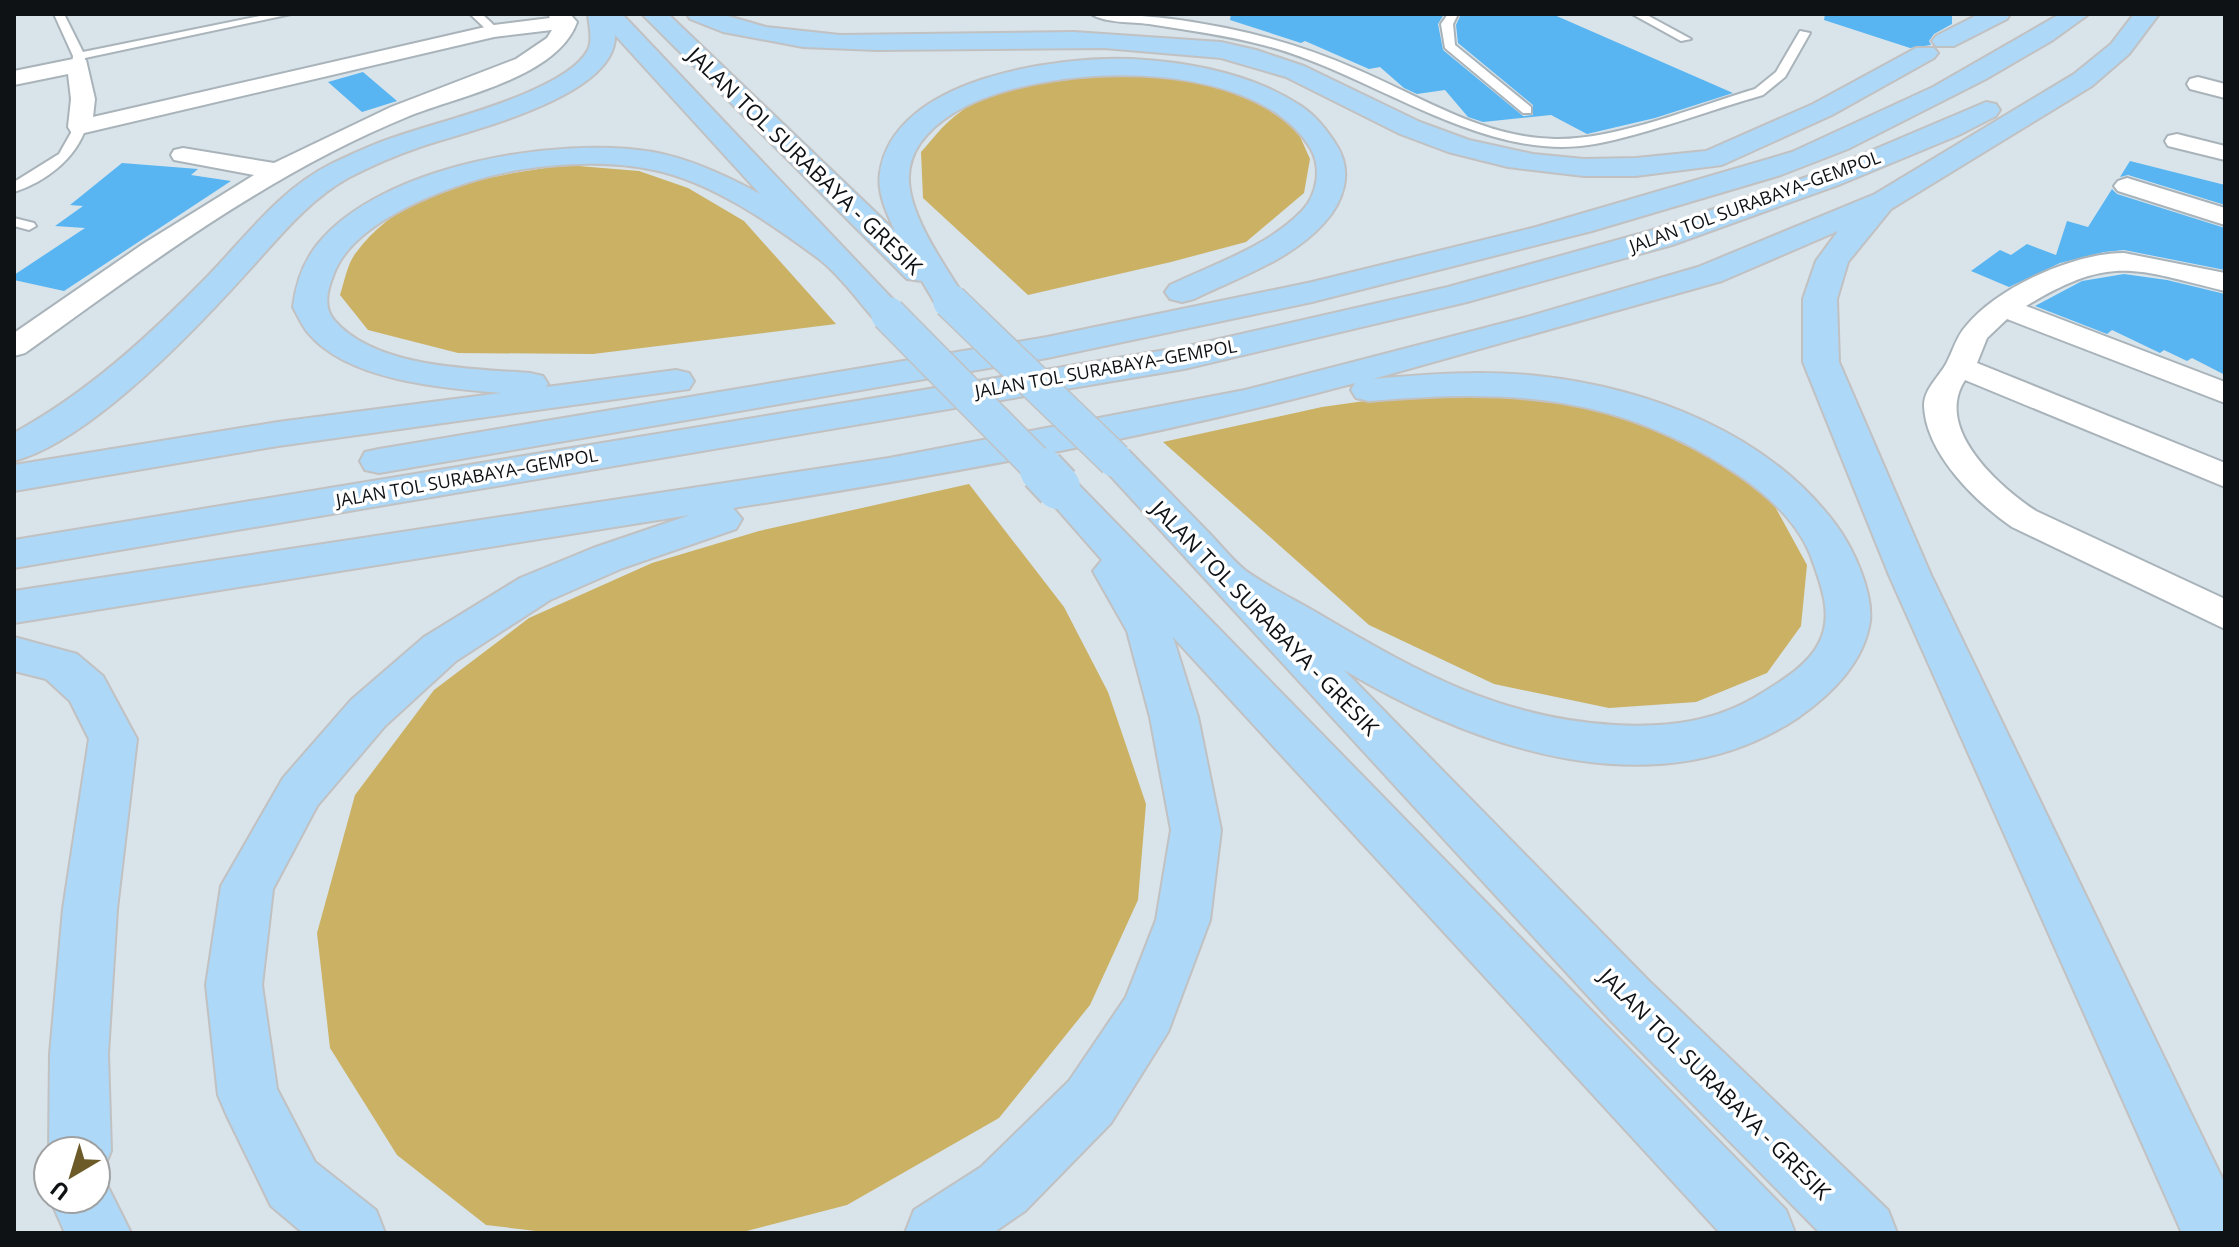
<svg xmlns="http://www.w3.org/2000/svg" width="2239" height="1247" font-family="'Open Sans',sans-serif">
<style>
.green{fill:#cbb164}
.building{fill:#58b5f1}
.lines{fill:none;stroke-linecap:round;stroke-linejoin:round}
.service-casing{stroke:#a9b3ba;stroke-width:4}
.minor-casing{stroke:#a9b3ba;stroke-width:4}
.motorway-casing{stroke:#c1c1c2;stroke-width:4}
.service{fill:#fff;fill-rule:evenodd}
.minor{fill:#fff;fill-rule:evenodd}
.motorway{fill:#add8f7;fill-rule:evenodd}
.motorway-bridge-far1-casing{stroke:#c1c1c2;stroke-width:37;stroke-linecap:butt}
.motorway-bridge-casing{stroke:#c1c1c2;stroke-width:48;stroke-linecap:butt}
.motorway-bridge-far1{stroke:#add8f7;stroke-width:34}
.motorway-bridge{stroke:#add8f7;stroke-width:44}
.labels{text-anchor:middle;stroke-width:7;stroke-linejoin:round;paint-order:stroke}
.far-street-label{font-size:18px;fill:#0f1215;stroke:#fff}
.street-label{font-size:22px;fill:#0f1215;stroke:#fff}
</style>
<rect width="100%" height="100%" fill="#d9e3ea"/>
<path class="green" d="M 1161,74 L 1221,87 L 1266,104 L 1298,132 L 1310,159 L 1304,193 L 1246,242 L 1171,262 L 1028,295 L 923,198 L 921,152 C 932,140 942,126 955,116 C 1012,69 1092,76 1161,74 Z
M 566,165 L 639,171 L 688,188 L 744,221 L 836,324 L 593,354 L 458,353 L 368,330 L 340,295 C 344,283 347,265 355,254 C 403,187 490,176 566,165 Z
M 1457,388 L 1545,394 L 1627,414 L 1705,448 L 1773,503 L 1807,565 L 1801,626 L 1767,673 L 1696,702 L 1609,708 L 1494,684 L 1369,625 L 1163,442 L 1322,407 Z
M 969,484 L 1064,607 L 1108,692 L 1146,804 L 1138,900 L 1090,1005 L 999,1118 L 847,1205 L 739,1233 L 553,1233 L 486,1225 L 397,1155 L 330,1048 L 317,933 L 355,795 L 434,690 L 529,618 L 652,563 L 759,531 Z"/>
<path class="building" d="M 1231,14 L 1444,14 L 1438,24 L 1443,50 L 1523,116 L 1533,115 L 1533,105 L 1458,43 L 1456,25 L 1461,14 L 1552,14 L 1733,93 L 1655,118 L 1587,134 L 1551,115 L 1483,122 L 1468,117 L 1445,90 L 1417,94 L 1404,88 L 1380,67 L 1369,69 L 1305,41 L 1301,43 L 1230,20 Z
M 1825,14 L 1952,14 L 1952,24 L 1934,34 L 1929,41 L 1931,45 L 1910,48 L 1824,20 Z
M 363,72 L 397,101 L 362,112 L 328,82 Z
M 2130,161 L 2225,185 L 2225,205 L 2128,175 L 2120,177 Z
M 122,163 L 198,169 L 191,175 L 231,181 L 64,291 L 14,280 L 14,275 L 85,228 L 55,226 L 83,206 L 70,205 Z
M 2112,189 L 2117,194 L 2225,228 L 2225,270 L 2124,250 L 2104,252 L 2060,263 L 2009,287 L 1971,271 L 2000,250 L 2011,255 L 2027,244 L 2056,255 L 2067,221 L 2088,227 Z
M 2124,274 L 2167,280 L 2225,294 L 2225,375 L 2192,358 L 2187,361 L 2164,350 L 2160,353 L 2112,330 L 2107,334 L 2035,306 L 2082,281 Z"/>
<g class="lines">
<defs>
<path id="service" d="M 54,14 L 64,14 L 83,52 L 270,14 L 291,14 L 85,58 L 84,65 L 78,69 L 72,65 L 73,56 Z
M 470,14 L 482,14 L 500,31 L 490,33 Z
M 1091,14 C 1179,14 1275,33 1356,69 C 1420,96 1483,138 1555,139 C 1616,140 1695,107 1755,89 L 1776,72 L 1800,31 L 1810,33 L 1785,77 L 1763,95 C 1710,110 1648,134 1595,144 C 1484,165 1368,71 1263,45 C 1225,35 1187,30 1149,24 C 1132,22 1105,23 1091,14 Z
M 1448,14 L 1458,14 L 1453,24 L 1455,45 L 1531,107 L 1531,113 L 1523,113 L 1445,48 L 1441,24 Z
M 1632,14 L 1645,14 L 1691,39 L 1681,41 Z
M 76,124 L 86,127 C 76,159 45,182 14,192 L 14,182 L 59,154 Z
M 14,218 L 34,223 L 36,226 L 29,230 L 14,226 Z"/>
<path id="minor" d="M 548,14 L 570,14 L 577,22 C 557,78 458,96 407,117 C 268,174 146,266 25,353 L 14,356 L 14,333 L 143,244 L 254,175 L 174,160 L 171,155 L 174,150 L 183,148 L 274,163 L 391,107 L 516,59 L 547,38 L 552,30 L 494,37 L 80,134 L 71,132 L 68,127 L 71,99 L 68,74 L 14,85 L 14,71 L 78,58 L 86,60 L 95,99 L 93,117 L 494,25 L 550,18 Z
M 2198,77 L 2225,84 L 2225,98 L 2190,89 L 2187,84 L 2190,79 Z
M 2177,134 L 2225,146 L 2225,160 L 2168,146 L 2165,141 L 2168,136 Z
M 2127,178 L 2225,208 L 2225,225 L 2118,191 L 2114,186 L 2118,181 Z
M 2124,253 L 2225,273 L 2225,291 C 2134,269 2112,254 2026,306 L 2225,382 L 2225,403 L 2007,319 L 1987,338 L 1977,363 L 2225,463 L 2225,487 L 1965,380 C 1933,429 2000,487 2036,511 L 2225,599 L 2225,629 L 2012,527 C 1976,502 1926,454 1924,406 C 1924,389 1938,378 1946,364 C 1953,351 1956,337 1966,326 C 1998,287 2074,253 2124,253 Z"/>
<path id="motorway" d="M 588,14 L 622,14 L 900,307 L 905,314 L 900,321 L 888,324 L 876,321 C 858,301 840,275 819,259 C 772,224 712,182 654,170 C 607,160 550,163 503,173 C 451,184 351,221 333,276 C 327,291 323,308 335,321 C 376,368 473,369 530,373 L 543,376 L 548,384 L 546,387 L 676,370 L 689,373 L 694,381 L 689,389 L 278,446 L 14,491 L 14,465 L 278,422 L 501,393 C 444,388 349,381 309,334 C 302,326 298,316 293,307 C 296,284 302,264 317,245 C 380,165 558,136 653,152 C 691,159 727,176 760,194 L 615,35 C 617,97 467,131 420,147 C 396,155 371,166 348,178 C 309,200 281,235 251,268 C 198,327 91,441 14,461 L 14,433 C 87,393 148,337 206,278 C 245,238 280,189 331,164 C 352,154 375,143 398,136 C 443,120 566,92 588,50 C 593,40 589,25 588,14 Z
M 642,14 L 668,14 L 895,231 C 887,214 877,193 880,173 C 893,78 1057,56 1132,59 C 1188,62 1253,74 1301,106 C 1316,116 1327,130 1337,146 C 1353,172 1344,201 1324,223 C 1291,260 1237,278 1194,299 L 1182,302 L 1170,299 L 1165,292 L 1170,285 C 1214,264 1267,247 1302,211 C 1317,195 1322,169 1311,149 C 1254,53 1036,61 952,114 C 930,128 910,148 909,176 C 907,214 947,269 967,301 L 962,308 L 950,311 L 938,308 L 922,281 L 907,279 Z
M 687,14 L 721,14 L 766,27 L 840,35 L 1074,32 L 1221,42 L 1256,50 L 1304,66 L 1420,122 L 1469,140 L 1533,154 L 1584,159 L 1636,158 L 1706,151 L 1813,104 L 1916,48 L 1934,48 L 1938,53 L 1934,58 L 1832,115 L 1722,165 L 1636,176 L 1584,176 L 1508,167 L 1448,152 L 1400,134 L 1286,77 L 1221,58 L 1104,48 L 877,50 L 803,47 L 723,32 L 690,19 Z
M 1979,14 L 2010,14 L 2007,19 L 1954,46 L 1936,46 L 1932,41 L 1936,36 Z
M 2060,14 L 2089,14 L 2053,40 L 1986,79 L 1848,149 L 1781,175 L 1592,231 L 1312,302 L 1047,358 L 379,473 L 365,470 L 360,461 L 365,452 L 379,449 L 1047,337 L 1312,282 L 1536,227 L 1792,152 L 1933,87 Z
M 2134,14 L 2159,14 L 2129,54 L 2092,86 L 1891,209 L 1848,262 L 1837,299 L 1839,362 L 1931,575 L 2225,1184 L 2225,1233 L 2182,1233 L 1889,575 L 1803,362 L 1803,299 L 1816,261 L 1838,231 L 1722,281 L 1373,379 C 1427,374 1483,370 1538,376 C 1648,388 1768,433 1836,525 C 1853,548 1873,591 1870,621 C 1864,663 1831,694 1799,717 C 1657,812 1477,749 1344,670 L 1650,982 L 1888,1210 L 1897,1233 L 1820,1233 L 1610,1020 L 1096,460 L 1101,451 L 1115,448 L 1129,451 C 1155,478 1181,504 1207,531 C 1220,544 1232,560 1246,571 C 1270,588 1299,602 1324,617 C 1421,674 1501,718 1615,725 C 1668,728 1717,722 1762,693 C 1783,680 1808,665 1819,643 C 1833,616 1822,588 1813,562 C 1801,525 1768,495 1737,474 C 1617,393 1508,389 1369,401 L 1356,398 L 1351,390 L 1355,383 C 1151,438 942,475 733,508 L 742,519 L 736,529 L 623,568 L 550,600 L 456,661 L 385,726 L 317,806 L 273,889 L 262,985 L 277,1089 L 315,1162 L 376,1210 L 385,1233 L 303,1233 L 271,1206 L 227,1116 L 218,1095 L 206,985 L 221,886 L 283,778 L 351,700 L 424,637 L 520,578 L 593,548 L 690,515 L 14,623 L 14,591 L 889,458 L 1245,390 L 1523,318 L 1698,267 L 1875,194 L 2074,74 L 2111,44 Z
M 1986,102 L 1996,104 L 2000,110 L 1996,116 L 1959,135 L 1841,184 L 1672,245 L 1467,302 L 1184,369 L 14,568 L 14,540 L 1184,347 L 1448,287 L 1650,231 L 1821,172 Z
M 1058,474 L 1072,478 L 1786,1210 L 1795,1233 L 1720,1233 L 1173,637 L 1198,717 L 1221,830 L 1210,920 L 1168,1032 L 1111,1123 L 1025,1211 L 993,1233 L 905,1233 L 914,1210 L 981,1167 L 1069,1081 L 1126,997 L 1156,920 L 1171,830 L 1150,717 L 1127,631 L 1093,571 L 1102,560 L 1038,487 L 1044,478 Z
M 14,637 L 77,654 L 103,676 L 137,739 L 117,909 L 108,1054 L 111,1151 L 102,1173 L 97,1174 L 103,1177 L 131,1233 L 65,1233 L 50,1199 L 96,1199 L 96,1151 L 49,1151 L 50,1054 L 63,909 L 89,739 L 70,701 L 46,679 L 14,671 Z"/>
</defs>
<use href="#service" class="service-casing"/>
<use href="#minor" class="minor-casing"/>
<use href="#motorway" class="motorway-casing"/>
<use href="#service" class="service"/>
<use href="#minor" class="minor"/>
<use href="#motorway" class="motorway"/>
<defs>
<path id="motorway-bridge-far1" d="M 950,301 L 1115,460
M 888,314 L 1044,472"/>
<path id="motorway-bridge" d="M 1042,470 L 1058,487"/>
</defs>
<use href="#motorway-bridge-far1" class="motorway-bridge-far1-casing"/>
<use href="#motorway-bridge" class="motorway-bridge-casing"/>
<use href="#motorway-bridge-far1" class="motorway-bridge-far1"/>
<use href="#motorway-bridge" class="motorway-bridge"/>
</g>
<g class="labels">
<g class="far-street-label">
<text transform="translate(1755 202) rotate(-20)" y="6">JALAN TOL SURABAYA–GEMPOL</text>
<text transform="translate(1106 369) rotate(-10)" y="6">JALAN TOL SURABAYA–GEMPOL</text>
<text transform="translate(467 478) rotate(-10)" y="6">JALAN TOL SURABAYA–GEMPOL</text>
</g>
<g class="street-label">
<text transform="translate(805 161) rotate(44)" y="8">JALAN TOL SURABAYA - GRESIK</text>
<text transform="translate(1265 618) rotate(46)" y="8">JALAN TOL SURABAYA - GRESIK</text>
<text transform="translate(1715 1084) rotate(45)" y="8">JALAN TOL SURABAYA - GRESIK</text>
</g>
</g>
<rect width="2239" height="1247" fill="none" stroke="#0f1215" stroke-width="32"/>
<g transform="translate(72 1175) rotate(218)"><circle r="38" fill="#ffffff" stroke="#9fa0a1" stroke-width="2"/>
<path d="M0-6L14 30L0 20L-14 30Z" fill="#6c5b29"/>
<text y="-12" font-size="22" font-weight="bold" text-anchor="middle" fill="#0f1215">U</text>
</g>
</svg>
